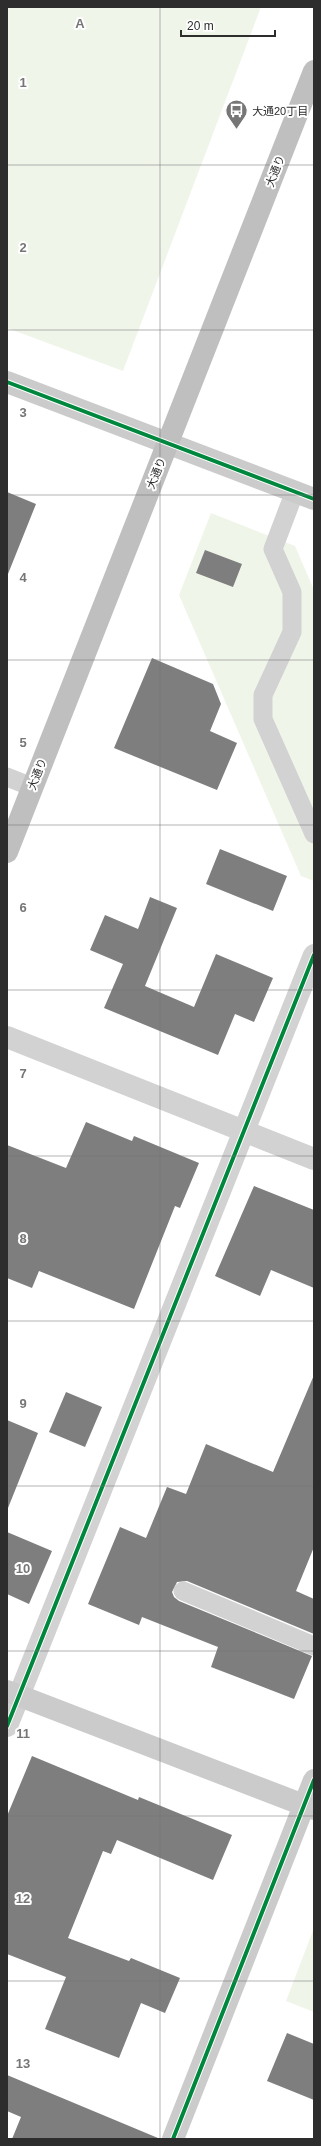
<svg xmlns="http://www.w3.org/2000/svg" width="321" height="2146" font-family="Helvetica,'Noto Sans JP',sans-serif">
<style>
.green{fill:#f0f5ea}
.building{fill:#7e7e7e}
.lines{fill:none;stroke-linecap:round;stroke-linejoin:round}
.lane{stroke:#d2d2d2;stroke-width:19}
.street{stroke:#d2d2d2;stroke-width:22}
.secondary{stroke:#cbcbcb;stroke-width:22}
.highway{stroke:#bfbfbf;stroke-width:22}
.cycleway-casing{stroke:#fff;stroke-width:6}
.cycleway{stroke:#00873e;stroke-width:4}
.grid{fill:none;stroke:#767676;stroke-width:1;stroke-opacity:0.55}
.labels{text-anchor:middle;stroke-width:4;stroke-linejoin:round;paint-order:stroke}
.poi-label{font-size:11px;fill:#2d2d2d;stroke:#fff;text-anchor:start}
.street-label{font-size:11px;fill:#2d2d2d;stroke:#fff}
.grid-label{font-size:13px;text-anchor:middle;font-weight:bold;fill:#767676;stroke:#fff;stroke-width:4;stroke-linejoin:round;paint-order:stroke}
</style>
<rect width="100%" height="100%" fill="#fff"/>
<path class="green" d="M 7,7 L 261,7 L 123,371 L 7,328 Z
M 211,513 L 295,546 L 314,590 L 314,881 L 301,876 L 179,595 Z
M 314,1928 L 314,2012 L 286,2001 Z"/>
<path class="building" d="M 7,492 L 36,504 L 8,574 L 7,574 Z
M 205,550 L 242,564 L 233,587 L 196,573 Z
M 152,658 L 213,684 L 221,704 L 210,731 L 237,743 L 217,790 L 114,748 Z
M 220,849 L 287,876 L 273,911 L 206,884 Z
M 150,897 L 177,908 L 145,986 L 194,1007 L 216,954 L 273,978 L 254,1022 L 235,1014 L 218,1055 L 104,1008 L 123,964 L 90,950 L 105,915 L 138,929 Z
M 86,1122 L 132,1141 L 134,1136 L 199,1163 L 180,1208 L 175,1206 L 134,1309 L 39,1271 L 32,1288 L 7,1278 L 7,1145 L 66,1168 Z
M 254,1186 L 314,1210 L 314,1288 L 271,1270 L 260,1296 L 215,1276 Z
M 314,1375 L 314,1547 L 296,1591 L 314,1599 L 314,1634 L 187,1581 L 177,1582 L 172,1592 L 174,1597 L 179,1601 L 312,1656 L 294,1699 L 211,1667 L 218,1647 L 142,1617 L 139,1625 L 88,1604 L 120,1527 L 146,1538 L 167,1487 L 186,1494 L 206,1444 L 273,1472 Z
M 66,1392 L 102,1407 L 85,1447 L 49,1432 Z
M 7,1420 L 38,1433 L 8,1508 L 7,1507 Z
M 7,1532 L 52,1551 L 29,1604 L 7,1594 Z
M 32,1756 L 138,1800 L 139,1797 L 232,1835 L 213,1880 L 117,1840 L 111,1854 L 103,1851 L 68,1938 L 129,1961 L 131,1958 L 180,1978 L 165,2013 L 141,2003 L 119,2058 L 45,2029 L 66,1977 L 7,1954 L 7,1816 Z
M 287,2033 L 314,2044 L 314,2100 L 267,2081 Z
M 7,2075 L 158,2138 L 158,2139 L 12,2139 L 21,2117 L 7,2111 Z"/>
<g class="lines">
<path class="lane" d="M 295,491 L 273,549 L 292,592 L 292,632 L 263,695 L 263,719 L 314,834
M 7,777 L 32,787
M 183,1591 L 314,1646"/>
<path class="street" d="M 7,1037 L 314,1159
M 7,1726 L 314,955"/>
<path class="secondary" d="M 7,382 L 314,499
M 7,1691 L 314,1809
M 173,2139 L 314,1780"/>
<path class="highway" d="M 7,852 L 314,71"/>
<defs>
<path id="cycleway" d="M 7,382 L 314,499
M 7,1726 L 314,955
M 173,2139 L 314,1780"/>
</defs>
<use href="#cycleway" class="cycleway-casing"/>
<use href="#cycleway" class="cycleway"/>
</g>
<path class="grid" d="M 160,7 L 160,2139M 7,165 L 314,165M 7,330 L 314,330M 7,495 L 314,495M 7,660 L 314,660M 7,825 L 314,825M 7,990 L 314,990M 7,1156 L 314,1156M 7,1321 L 314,1321M 7,1486 L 314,1486M 7,1651 L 314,1651M 7,1816 L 314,1816M 7,1981 L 314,1981"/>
<defs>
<symbol id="bus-pin" viewBox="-11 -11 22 30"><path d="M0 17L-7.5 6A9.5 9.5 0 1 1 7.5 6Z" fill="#767676" stroke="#fff"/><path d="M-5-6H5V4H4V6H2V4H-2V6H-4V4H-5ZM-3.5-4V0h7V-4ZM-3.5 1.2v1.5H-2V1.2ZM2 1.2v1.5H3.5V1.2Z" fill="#fff"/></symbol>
</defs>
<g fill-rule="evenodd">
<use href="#bus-pin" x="224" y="98" width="25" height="34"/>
</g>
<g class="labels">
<g class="poi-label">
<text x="252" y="115">大通20丁目</text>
</g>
<g class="street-label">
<text transform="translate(275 171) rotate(-69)" y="4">大通り</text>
<text transform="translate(156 473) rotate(-68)" y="4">大通り</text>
<text transform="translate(37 774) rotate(-69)" y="4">大通り</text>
</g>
</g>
<g class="grid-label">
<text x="80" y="28">A</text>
<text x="23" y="87">1</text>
<text x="23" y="252">2</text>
<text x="23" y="417">3</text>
<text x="23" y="582">4</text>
<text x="23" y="747">5</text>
<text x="23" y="912">6</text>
<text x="23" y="1078">7</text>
<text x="23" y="1243">8</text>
<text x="23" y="1408">9</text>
<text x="23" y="1573">10</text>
<text x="23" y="1738">11</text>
<text x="23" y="1903">12</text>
<text x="23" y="2068">13</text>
</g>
<rect width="321" height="2146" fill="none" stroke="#2d2d2d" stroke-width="16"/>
<path d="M181 30v6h94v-6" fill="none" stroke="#2d2d2d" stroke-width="2"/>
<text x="187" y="30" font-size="12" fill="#2d2d2d" stroke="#ffffff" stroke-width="3" paint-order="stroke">20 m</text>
</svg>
